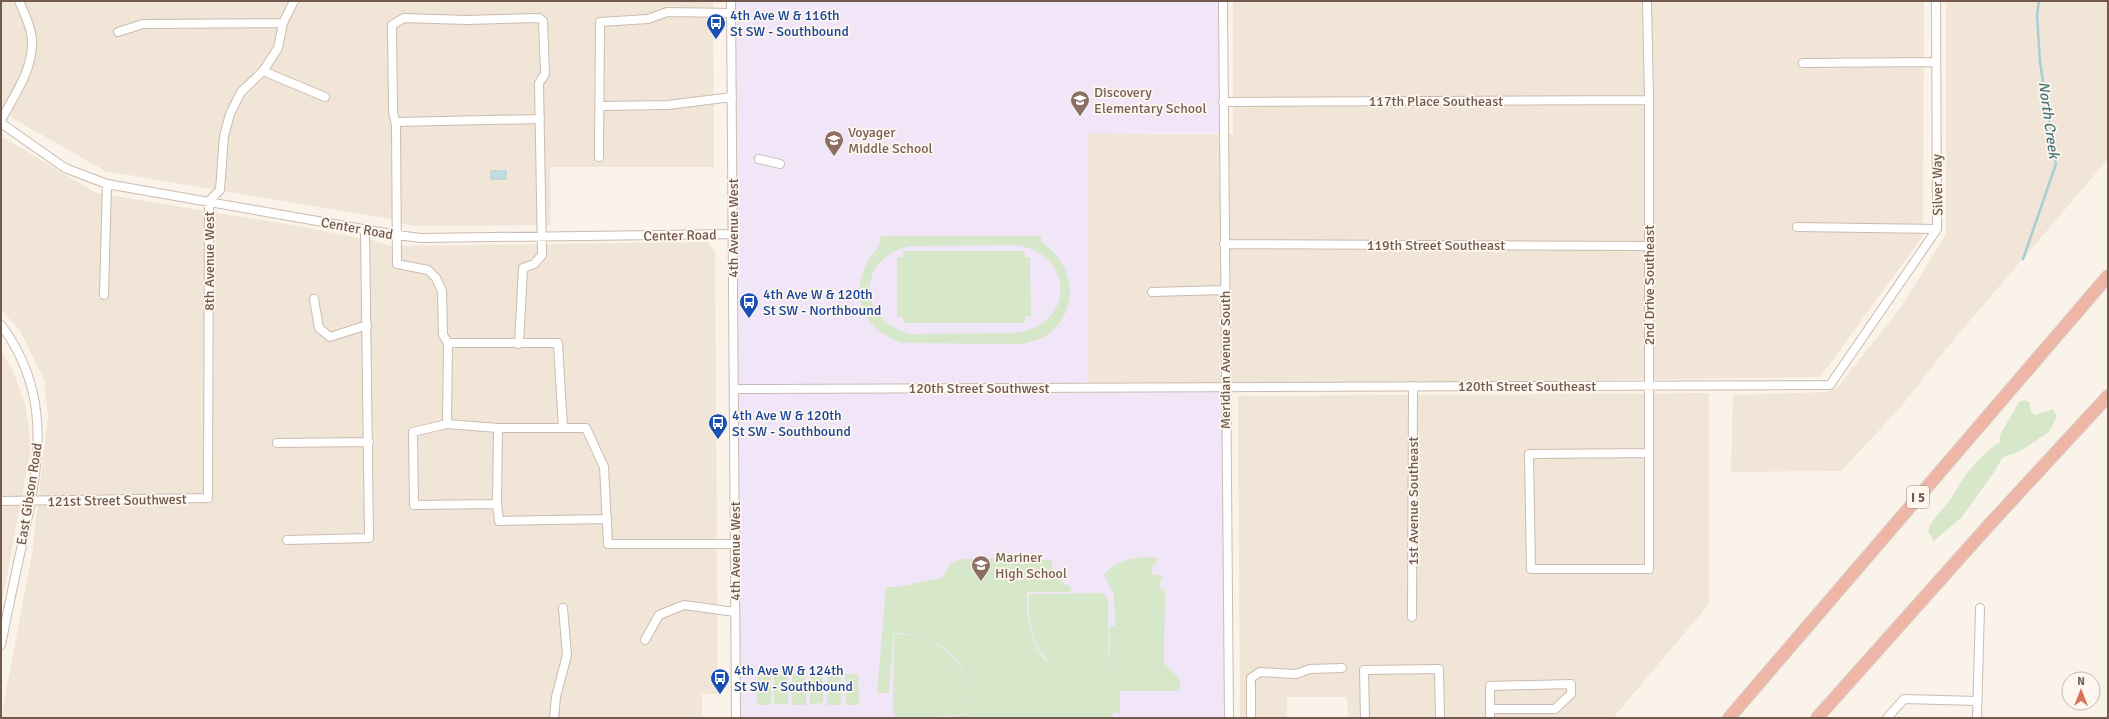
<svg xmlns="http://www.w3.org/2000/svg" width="2109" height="719" font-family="Signika,sans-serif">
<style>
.residential{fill:#f1e5d8}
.education{fill:#f0e6f7}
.green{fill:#d7e7c9;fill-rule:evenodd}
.water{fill:#bfdfe2;stroke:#a7cfd3}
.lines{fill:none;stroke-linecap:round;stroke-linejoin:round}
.stream{stroke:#a7cfd3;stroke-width:2.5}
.minor-casing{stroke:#ccbbb0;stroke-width:10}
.highway-casing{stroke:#d8d1ce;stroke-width:14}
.minor{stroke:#fff;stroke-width:8}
.highway{stroke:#eeb6a7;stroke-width:12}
.labels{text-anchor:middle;stroke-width:3.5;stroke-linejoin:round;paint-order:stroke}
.shield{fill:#fdf7ef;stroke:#9c897f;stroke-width:1}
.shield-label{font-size:13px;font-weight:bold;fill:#735a4f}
.transit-label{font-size:14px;fill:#164399;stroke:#fdf7ef;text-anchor:start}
.education-label{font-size:14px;fill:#785e54;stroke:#fdf7ef;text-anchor:start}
.street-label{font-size:14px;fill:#735a4f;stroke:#fdf7ef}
.water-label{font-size:15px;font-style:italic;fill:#47777d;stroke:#fdf7ef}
</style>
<rect width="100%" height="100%" fill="#faf3e9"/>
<path class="residential" d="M 1,1 L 713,1 L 714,167 L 550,167 L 551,225 L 412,226 L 390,219 L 105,171 L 14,119 L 1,109 Z
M 1233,1 L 1924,1 L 1923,236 L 1820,377 L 1034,388 L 1088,134 L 1233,134 Z
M 1946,1 L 2108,1 L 2108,159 L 1950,344 L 1899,409 L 1841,471 L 1731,472 L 1733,395 L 1827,392 L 1837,388 L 1902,306 L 1946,234 Z
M 1,136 L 96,193 L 304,227 L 375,241 L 391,246 L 707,242 L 715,251 L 718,694 L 702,694 L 702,718 L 1,718 L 32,554 L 48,416 L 44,380 L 20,330 L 1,310 Z
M 1,349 L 13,371 L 26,407 L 31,448 L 1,607 Z
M 1709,393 L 1709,604 L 1613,718 L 1348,718 L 1347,697 L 1287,697 L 1287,718 L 1240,718 L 1238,396 Z"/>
<path class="education" d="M 731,1 L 1223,1 L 1223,133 L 1088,134 L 1088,387 L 1225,388 L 1229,718 L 736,718 Z"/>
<path class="green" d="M 881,236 L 1041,236 L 1041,242 C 1078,265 1081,318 1040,339 C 1035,341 1028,342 1022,344 L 902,343 C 865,329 849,300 867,262 C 873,251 880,251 881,236 ZM 1016,245 C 1077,254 1075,328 1013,333 L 910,334 C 856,319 856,257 911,246 Z
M 903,251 L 1024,251 L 1025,257 L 1030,257 L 1031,316 L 1025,316 L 1025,323 L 903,323 L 903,317 L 897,317 L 897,258 L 903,257 Z
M 2024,400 L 2029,402 L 2031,412 L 2036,415 L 2053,409 L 2057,416 L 2049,432 L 2020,451 L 2002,458 L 1996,469 L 1962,517 L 1934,541 L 1928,531 C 1932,519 1941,512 1949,501 C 1953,496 1956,490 1959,485 C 1969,469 1984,452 2000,442 L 2000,435 L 2019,402 Z
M 1149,557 L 1158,558 L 1156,563 L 1152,567 L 1151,574 L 1162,576 L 1159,587 L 1165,591 L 1164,663 L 1180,679 L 1180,691 L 1120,691 L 1120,714 L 1115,712 L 1111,715 L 1111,718 L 946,717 L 969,714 L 933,717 L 896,717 L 893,713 L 894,634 C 904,635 916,634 925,638 C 951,648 978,683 975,712 C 977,705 974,695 971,688 C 959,651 933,634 895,633 L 893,635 L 889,693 L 877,693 L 886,587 L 897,587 L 942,578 L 951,563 L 962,559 L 1015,558 L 1015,562 L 1041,562 L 1041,560 L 1051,560 C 1054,574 1057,581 1071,587 L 1071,592 L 1028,592 L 1027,594 C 1026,614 1031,655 1051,664 C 1048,660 1042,655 1039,650 C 1030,634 1028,612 1029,594 L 1103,593 L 1108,599 L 1109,677 L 1110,626 L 1115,626 L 1114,595 L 1104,575 C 1115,560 1131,558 1149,557 Z
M 774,674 L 788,674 L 788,704 L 774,704 Z
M 845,674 L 858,674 L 859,705 L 846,705 Z
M 757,675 L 771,675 L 771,705 L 757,705 Z
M 792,675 L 806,675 L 806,705 L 792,705 Z
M 810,675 L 823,675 L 823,703 L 810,704 Z
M 828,675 L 841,675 L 841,705 L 827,705 Z"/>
<path class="water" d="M 491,171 L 506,171 L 506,179 L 491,179 Z"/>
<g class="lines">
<path class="stream" d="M 2023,259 L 2056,164 L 2040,62 L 2037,16 L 2039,1"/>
<defs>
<path id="minor" d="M 731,1 L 736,718
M 1223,1 L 1229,718
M 1647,1 L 1649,100 L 1649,569 L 1531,569 L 1529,454 L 1649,453
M 118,32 L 143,24 L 283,23
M 1803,63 L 1935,62
M 263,71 L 325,97
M 1223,102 L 1649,100
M 601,106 L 668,105 L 732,97
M 1,120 C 15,94 37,64 31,33 C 29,22 23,11 19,1
M 395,122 L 540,119
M 1,123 L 65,168 L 107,184 L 397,235 L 421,238 L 733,234
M 599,157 L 600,22 L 648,19 L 667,12 L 732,13
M 759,159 L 780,164
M 1797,227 L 1937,229
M 1224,244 L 1649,246
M 1152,292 L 1224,290
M 104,295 L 107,184
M 314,299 L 319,328 L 330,337 L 367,325
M 1,325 C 53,394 39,463 23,541 C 15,575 8,610 1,645
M 448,343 L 443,335 L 442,291 L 436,278 L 428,270 L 397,264 L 396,124 L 393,112 L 392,25 L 404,18 L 467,20 L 539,18 L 543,21 L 545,74 L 539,83 L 542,255 L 534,264 L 523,268 L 519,344
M 734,389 L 1830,385 L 1937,229 L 1936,1
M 447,424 L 498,428
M 563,428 L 558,343 L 448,343 L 447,424 L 413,432 L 414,505 L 497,504 L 498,428 L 586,428 L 604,467 L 608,544 L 735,544
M 277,443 L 369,442
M 1,501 L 208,498 L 209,201 L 220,190 L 224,136 L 230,114 L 241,92 L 263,71 L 278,48 L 283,23 L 294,1
M 497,504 L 499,521 L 607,519
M 287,540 L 369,538 L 365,229
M 1412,617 L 1413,386
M 645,640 L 659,615 L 684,605 L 735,612
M 554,718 L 556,697 L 567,655 L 563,608
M 1251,718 L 1251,678 L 1260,672 L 1296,674 L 1310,669 L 1342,668
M 1365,718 L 1364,670 L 1439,669 L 1440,718
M 1490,718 L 1490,686 L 1571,684 L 1571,694 L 1555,709 L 1490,709
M 1887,718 L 1904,699 L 1977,701
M 1977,718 L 1980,608"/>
<path id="highway" d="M 1729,718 L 2108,276
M 1817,718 L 1989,525 L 2108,396"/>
</defs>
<use href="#minor" class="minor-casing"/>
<use href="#highway" class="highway-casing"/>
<use href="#minor" class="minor"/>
<use href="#highway" class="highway"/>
</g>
<defs>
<symbol id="bus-pin" viewBox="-11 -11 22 30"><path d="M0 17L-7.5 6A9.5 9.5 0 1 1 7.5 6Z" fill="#1a4fb4" stroke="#fdf7ef"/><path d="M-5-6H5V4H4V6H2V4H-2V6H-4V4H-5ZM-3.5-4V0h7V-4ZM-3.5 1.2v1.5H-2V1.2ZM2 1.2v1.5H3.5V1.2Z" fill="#fff"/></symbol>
<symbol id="school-pin" viewBox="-11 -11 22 30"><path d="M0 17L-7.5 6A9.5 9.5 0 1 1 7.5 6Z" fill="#8d6e63" stroke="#fdf7ef"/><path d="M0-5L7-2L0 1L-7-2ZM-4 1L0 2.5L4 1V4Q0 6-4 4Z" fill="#fff"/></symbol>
</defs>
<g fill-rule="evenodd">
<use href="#bus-pin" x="705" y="12" width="22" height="30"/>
<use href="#school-pin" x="1069" y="89" width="22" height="30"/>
<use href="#school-pin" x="823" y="129" width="22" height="30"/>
<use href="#bus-pin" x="738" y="291" width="22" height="30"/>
<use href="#bus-pin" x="707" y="412" width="22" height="30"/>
<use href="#school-pin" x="970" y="554" width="22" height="30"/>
<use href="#bus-pin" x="709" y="667" width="22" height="30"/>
</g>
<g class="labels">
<rect class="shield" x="1907" y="486" width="22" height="22" rx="3"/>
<g class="shield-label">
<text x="1918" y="502">I 5</text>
</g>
<g class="transit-label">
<text x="730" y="20">4th Ave W &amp; 116th<tspan x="730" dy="16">St SW - Southbound</tspan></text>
<text x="763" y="299">4th Ave W &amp; 120th<tspan x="763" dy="16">St SW - Northbound</tspan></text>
<text x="732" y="420">4th Ave W &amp; 120th<tspan x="732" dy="16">St SW - Southbound</tspan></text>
<text x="734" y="675">4th Ave W &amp; 124th<tspan x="734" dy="16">St SW - Southbound</tspan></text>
</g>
<g class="education-label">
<text x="1094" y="97">Discovery<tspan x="1094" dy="16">Elementary School</tspan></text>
<text x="848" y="137">Voyager<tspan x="848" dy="16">Middle School</tspan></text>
<text x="995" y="562">Mariner<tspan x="995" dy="16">High School</tspan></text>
</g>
<g class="street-label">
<text x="1436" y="106">117th Place Southeast</text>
<text transform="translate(1937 185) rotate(-91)" y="5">Silver Way</text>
<text transform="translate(357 228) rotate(10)" y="5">Center Road</text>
<text transform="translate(733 228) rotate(-90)" y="5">4th Avenue West</text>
<text transform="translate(680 235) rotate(-1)" y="5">Center Road</text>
<text x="1436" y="250">119th Street Southeast</text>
<text transform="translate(209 261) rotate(-90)" y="5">8th Avenue West</text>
<text transform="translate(1649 285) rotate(-90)" y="5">2nd Drive Southeast</text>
<text transform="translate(1225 360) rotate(-90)" y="5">Meridian Avenue South</text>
<text x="1527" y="391">120th Street Southeast</text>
<text x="979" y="393">120th Street Southwest</text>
<text transform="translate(29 494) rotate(-81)" y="5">East Gibson Road</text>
<text transform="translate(117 500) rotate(-1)" y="5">121st Street Southwest</text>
<text transform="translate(1413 501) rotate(-90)" y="5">1st Avenue Southeast</text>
<text transform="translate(735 551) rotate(-90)" y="5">4th Avenue West</text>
</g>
<g class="water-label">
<text transform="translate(2049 120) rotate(82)" y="5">North Creek</text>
</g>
</g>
<rect width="2109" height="719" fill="none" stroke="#735a4f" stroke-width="4"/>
<g transform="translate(2081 691)"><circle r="19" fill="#fdf7ef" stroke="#c6b8af"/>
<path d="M0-3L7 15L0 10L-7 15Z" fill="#d8715b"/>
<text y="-6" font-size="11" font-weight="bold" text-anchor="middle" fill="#735a4f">N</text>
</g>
</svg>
